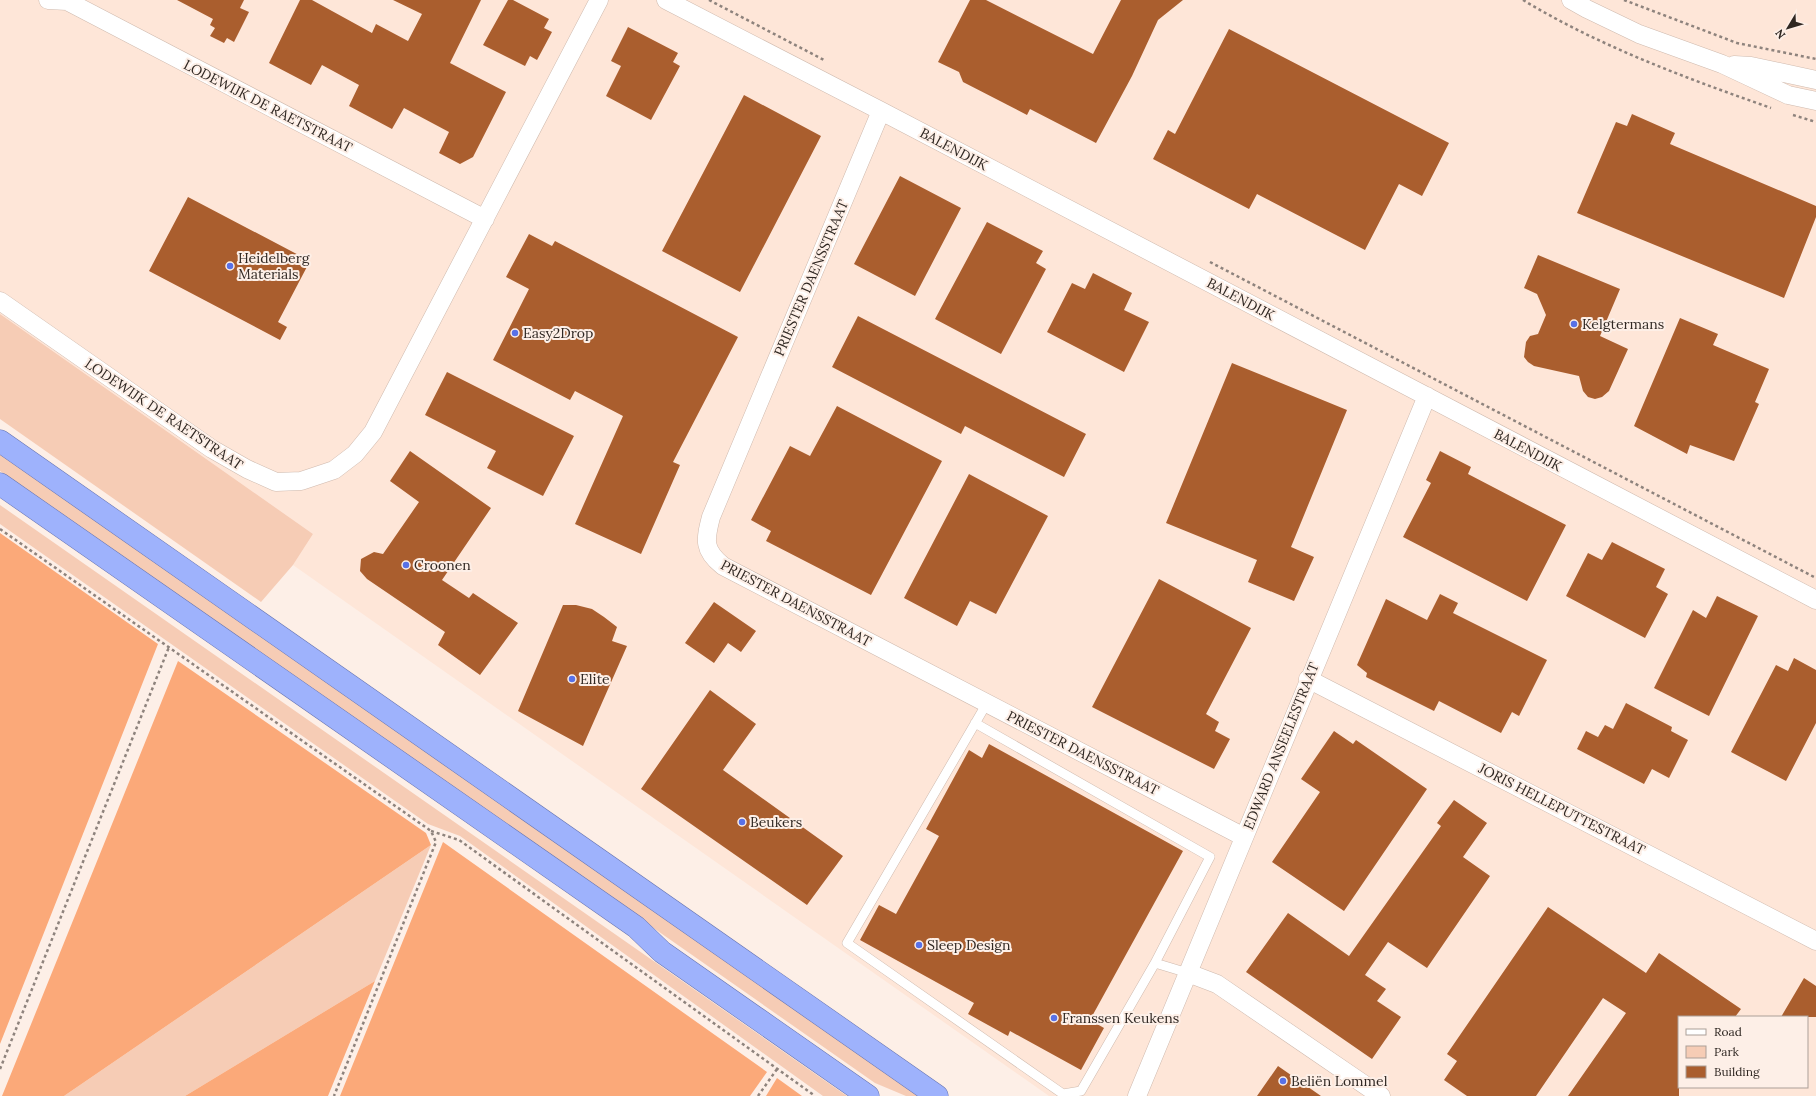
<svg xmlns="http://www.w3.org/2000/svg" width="1816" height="1096" font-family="Lora,serif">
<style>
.built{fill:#fee6d8;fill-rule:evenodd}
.green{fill:#f6ccb5}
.forest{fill:#fba979}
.building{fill:#aa5e2e}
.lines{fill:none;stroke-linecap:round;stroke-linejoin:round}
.service-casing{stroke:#cfbaae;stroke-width:10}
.minor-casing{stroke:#cfbaae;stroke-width:19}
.trunk-casing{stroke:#6775b0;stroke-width:23}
.path{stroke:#8e837d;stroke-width:2.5;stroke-dasharray:3 3;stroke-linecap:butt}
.service{stroke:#fff;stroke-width:9}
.minor{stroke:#fff;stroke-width:18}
.trunk{stroke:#9eb2fc;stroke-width:22}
.poi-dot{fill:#5871e7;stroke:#fdefe7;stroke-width:1.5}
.labels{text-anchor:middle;stroke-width:4;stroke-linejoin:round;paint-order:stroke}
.street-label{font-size:14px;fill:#2f2722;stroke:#fdefe7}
.poi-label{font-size:14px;fill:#2f2722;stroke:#fdefe7;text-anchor:start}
</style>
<rect width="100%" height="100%" fill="#fdefe7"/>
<path class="built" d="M 0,0 L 1816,0 L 1816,1096 L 1049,1096 L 293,565 L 313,534 L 0,314 ZM 1679,1017 L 1807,1017 L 1807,1087 L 1679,1087 Z"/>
<path class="green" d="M 0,314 L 313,534 L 293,565 L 261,602 L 0,419 Z
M 0,452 L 920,1096 L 906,1096 L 875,1083 L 0,471 Z
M 0,505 L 847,1096 L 823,1096 L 460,836 L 428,824 L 0,524 Z
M 431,845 L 375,981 L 185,1096 L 64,1096 Z"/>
<path class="forest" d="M 0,533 L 158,644 L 0,1044 Z
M 178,661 L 426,833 L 431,845 L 64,1096 L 2,1096 Z
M 443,842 L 767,1072 L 750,1096 L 340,1096 Z
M 375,981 L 328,1096 L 185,1096 Z
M 777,1078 L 802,1096 L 766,1096 Z"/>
<path class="building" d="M 177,0 L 244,0 L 240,8 L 249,12 L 234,42 L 227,38 L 224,43 L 210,36 L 215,28 L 210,25 L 213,19 Z
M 300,0 L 312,0 L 372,33 L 376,24 L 408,41 L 422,14 L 393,0 L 481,0 L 450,63 L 506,92 L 473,157 L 460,164 L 439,153 L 449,132 L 404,108 L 392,129 L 349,106 L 359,85 L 322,65 L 311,85 L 269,63 Z
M 508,0 L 513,0 L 549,19 L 544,28 L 552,32 L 537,60 L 530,56 L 525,66 L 483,45 Z
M 970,0 L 986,0 L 1093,54 L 1121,0 L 1183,0 L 1158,20 L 1132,76 L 1096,143 L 1030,109 L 1027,115 L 963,82 L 959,72 L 938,62 Z
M 628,27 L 678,53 L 673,62 L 680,66 L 651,120 L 606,96 L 621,66 L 611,61 Z
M 1229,29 L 1449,143 L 1422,196 L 1399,184 L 1365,250 L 1257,194 L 1249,209 L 1153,159 L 1168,130 L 1175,134 Z
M 744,95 L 821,136 L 740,292 L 662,251 Z
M 1632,114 L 1675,133 L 1670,144 L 1816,206 L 1816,217 L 1784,298 L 1577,213 L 1616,122 L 1627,126 Z
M 900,176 L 961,208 L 915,296 L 854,264 Z
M 188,197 L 310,261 L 278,322 L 287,327 L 280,340 L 149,271 Z
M 987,222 L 1043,251 L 1036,263 L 1046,269 L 1001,354 L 935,319 Z
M 529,234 L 552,246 L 555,241 L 738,337 L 673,462 L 680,465 L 641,554 L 575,524 L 623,416 L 575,391 L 570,400 L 493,360 L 529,289 L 506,277 Z
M 1538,255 L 1620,289 L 1600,336 L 1628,349 L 1609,391 L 1602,397 L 1595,399 L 1588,397 L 1583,391 L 1579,376 L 1534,366 L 1528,362 L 1524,357 L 1526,342 L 1530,336 L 1538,334 L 1546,315 L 1537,294 L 1524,288 Z
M 1093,273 L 1132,293 L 1124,310 L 1149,322 L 1124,372 L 1047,332 L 1072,283 L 1085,289 Z
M 858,316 L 1086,434 L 1064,477 L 965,426 L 961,434 L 832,367 Z
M 1680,318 L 1718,334 L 1713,345 L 1769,369 L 1755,402 L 1759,404 L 1734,461 L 1690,445 L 1687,454 L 1634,426 Z
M 1232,363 L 1347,410 L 1291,547 L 1314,557 L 1294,601 L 1248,582 L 1257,560 L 1166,523 Z
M 447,372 L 574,436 L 543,496 L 487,468 L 496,451 L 425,415 Z
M 837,406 L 942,461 L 871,595 L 766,541 L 771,531 L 751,520 L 790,446 L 810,456 Z
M 410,451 L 491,508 L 442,580 L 469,598 L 473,593 L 518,623 L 480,675 L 438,645 L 445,632 L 367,579 L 360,571 L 361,559 L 374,552 L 383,554 L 419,502 L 390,481 Z
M 1440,451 L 1471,467 L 1468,474 L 1566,525 L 1527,601 L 1403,537 L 1431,483 L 1426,480 Z
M 969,474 L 1048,516 L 996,614 L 970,601 L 957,626 L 904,598 Z
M 1612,542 L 1665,569 L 1656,587 L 1668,594 L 1645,638 L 1566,596 L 1588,553 L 1602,560 Z
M 1159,579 L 1251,628 L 1206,714 L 1219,722 L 1215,731 L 1230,739 L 1214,769 L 1092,707 Z
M 1440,594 L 1458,603 L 1453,613 L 1547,660 L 1519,716 L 1512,712 L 1501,733 L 1439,701 L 1434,711 L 1366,677 L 1367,673 L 1357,665 L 1386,599 L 1427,620 Z
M 1717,596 L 1758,616 L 1709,716 L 1654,688 L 1693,610 L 1706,618 Z
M 714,602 L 756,631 L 741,652 L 728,643 L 714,663 L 685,643 Z
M 563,605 L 576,605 L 592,609 L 604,617 L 617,627 L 612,641 L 627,646 L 583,746 L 518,711 Z
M 1794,658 L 1816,670 L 1816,723 L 1786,781 L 1731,752 L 1776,665 L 1788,671 Z
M 710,690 L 756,724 L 723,770 L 843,856 L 807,905 L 641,789 Z
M 1626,703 L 1672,727 L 1671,731 L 1688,740 L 1669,778 L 1652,769 L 1644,784 L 1577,749 L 1586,731 L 1598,737 L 1605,725 L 1613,729 Z
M 1334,731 L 1353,744 L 1356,740 L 1427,789 L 1344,911 L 1272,862 L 1320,792 L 1301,779 Z
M 989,744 L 1183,851 L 1090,1020 L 1104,1028 L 1081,1070 L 1010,1031 L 1008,1036 L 968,1014 L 974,1003 L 860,940 L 879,905 L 896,914 L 939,836 L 926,829 L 969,750 L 982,758 Z
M 1454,800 L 1487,823 L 1463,857 L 1490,876 L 1427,968 L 1388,942 L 1365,975 L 1386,989 L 1377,1001 L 1401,1017 L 1372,1059 L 1246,972 L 1288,913 L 1349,956 L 1441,826 L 1437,823 Z
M 1548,907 L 1646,973 L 1659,953 L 1741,1009 L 1735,1017 L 1679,1017 L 1679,1096 L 1568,1096 L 1626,1013 L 1603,998 L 1536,1096 L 1467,1096 L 1444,1080 L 1457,1061 L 1447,1054 Z
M 1804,978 L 1816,986 L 1816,1017 L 1781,1017 Z
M 1278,1066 L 1321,1096 L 1257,1096 Z"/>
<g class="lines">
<defs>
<path id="service" d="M 987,703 L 847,943 L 1063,1094 L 1081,1091 L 1155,963 L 1188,973
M 975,723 L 1210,857 L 1155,963"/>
<path id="minor" d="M 48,0 L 67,1 L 485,219
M 666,0 L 881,111 L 1816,600
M 1571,0 L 1587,9 L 1639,34 L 1722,64 L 1788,95 L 1816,101
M 1734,65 L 1751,66 L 1816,80
M 881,111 L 711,517 C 705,540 703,550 723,566 L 1244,837
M 0,301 L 212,449 L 247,469 L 276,482 L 301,481 L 334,470 L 355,454 L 373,432 L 599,0
M 1308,679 L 1816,941
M 1188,973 L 1217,984 L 1381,1096
M 1137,1096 L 1427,396"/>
<path id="trunk" d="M 0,441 L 937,1096
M 0,484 L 636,927 L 662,952 L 868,1096"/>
</defs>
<use href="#service" class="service-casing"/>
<use href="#minor" class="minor-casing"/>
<use href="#trunk" class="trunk-casing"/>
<path class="path" d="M 709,0 L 824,60
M 1523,0 C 1601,47 1686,78 1771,108
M 1624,0 L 1737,43 L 1816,59
M 1793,115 L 1816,122
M 1210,262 L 1816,578
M 0,529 L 431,831 L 436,842 L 334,1096
M 431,831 L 459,840 L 815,1096
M 0,1069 L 169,647
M 758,1096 L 777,1069"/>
<use href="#service" class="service"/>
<use href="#minor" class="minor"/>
<use href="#trunk" class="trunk"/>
</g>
<g class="poi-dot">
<circle cx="230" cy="266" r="4"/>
<circle cx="1574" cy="324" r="4"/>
<circle cx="515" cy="333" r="4"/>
<circle cx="406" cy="565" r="4"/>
<circle cx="572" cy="679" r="4"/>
<circle cx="742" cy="822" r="4"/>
<circle cx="919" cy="945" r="4"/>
<circle cx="1054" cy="1018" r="4"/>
<circle cx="1283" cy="1081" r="4"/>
</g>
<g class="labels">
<g class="street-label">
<text transform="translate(268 106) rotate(27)" y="5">LODEWIJK DE RAETSTRAAT</text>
<text transform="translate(954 149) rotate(28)" y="5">BALENDIJK</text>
<text transform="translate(811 278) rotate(-67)" y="5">PRIESTER DAENSSTRAAT</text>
<text transform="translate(1241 299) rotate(28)" y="5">BALENDIJK</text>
<text transform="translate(164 414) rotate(34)" y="5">LODEWIJK DE RAETSTRAAT</text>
<text transform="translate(1528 450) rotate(28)" y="5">BALENDIJK</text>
<text transform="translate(796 603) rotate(28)" y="5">PRIESTER DAENSSTRAAT</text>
<text transform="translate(1281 746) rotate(-68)" y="5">EDWARD ANSEELESTRAAT</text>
<text transform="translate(1083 753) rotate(27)" y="5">PRIESTER DAENSSTRAAT</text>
<text transform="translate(1562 809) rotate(27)" y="5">JORIS HELLEPUTTESTRAAT</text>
</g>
<g class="poi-label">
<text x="238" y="263">Heidelberg<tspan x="238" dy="16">Materials</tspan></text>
<text x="1582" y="329">Kelgtermans</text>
<text x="523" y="338">Easy2Drop</text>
<text x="414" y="570">Croonen</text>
<text x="580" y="684">Elite</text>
<text x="750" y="827">Beukers</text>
<text x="927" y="950">Sleep Design</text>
<text x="1062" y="1023">Franssen Keukens</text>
<text x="1291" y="1086">Beliën Lommel</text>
</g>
</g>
<rect x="1678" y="1016" width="130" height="72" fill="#fdefe7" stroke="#ab9f98"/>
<rect x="1686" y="1029" width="20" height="6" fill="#ffffff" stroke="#ab9f98"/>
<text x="1714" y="1036" font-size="12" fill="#2f2722">Road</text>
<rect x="1686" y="1046" width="20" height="12" fill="#f6ccb5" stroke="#ab9f98"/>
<text x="1714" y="1056" font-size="12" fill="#2f2722">Park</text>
<rect x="1686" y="1066" width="20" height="12" fill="#aa5e2e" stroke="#ab9f98"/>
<text x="1714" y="1076" font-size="12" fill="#2f2722">Building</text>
<g transform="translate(1788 28) rotate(232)" stroke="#fdefe7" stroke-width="3" paint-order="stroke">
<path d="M0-3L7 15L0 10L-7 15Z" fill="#2f2722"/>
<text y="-6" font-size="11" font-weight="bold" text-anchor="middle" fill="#2f2722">N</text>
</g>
</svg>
